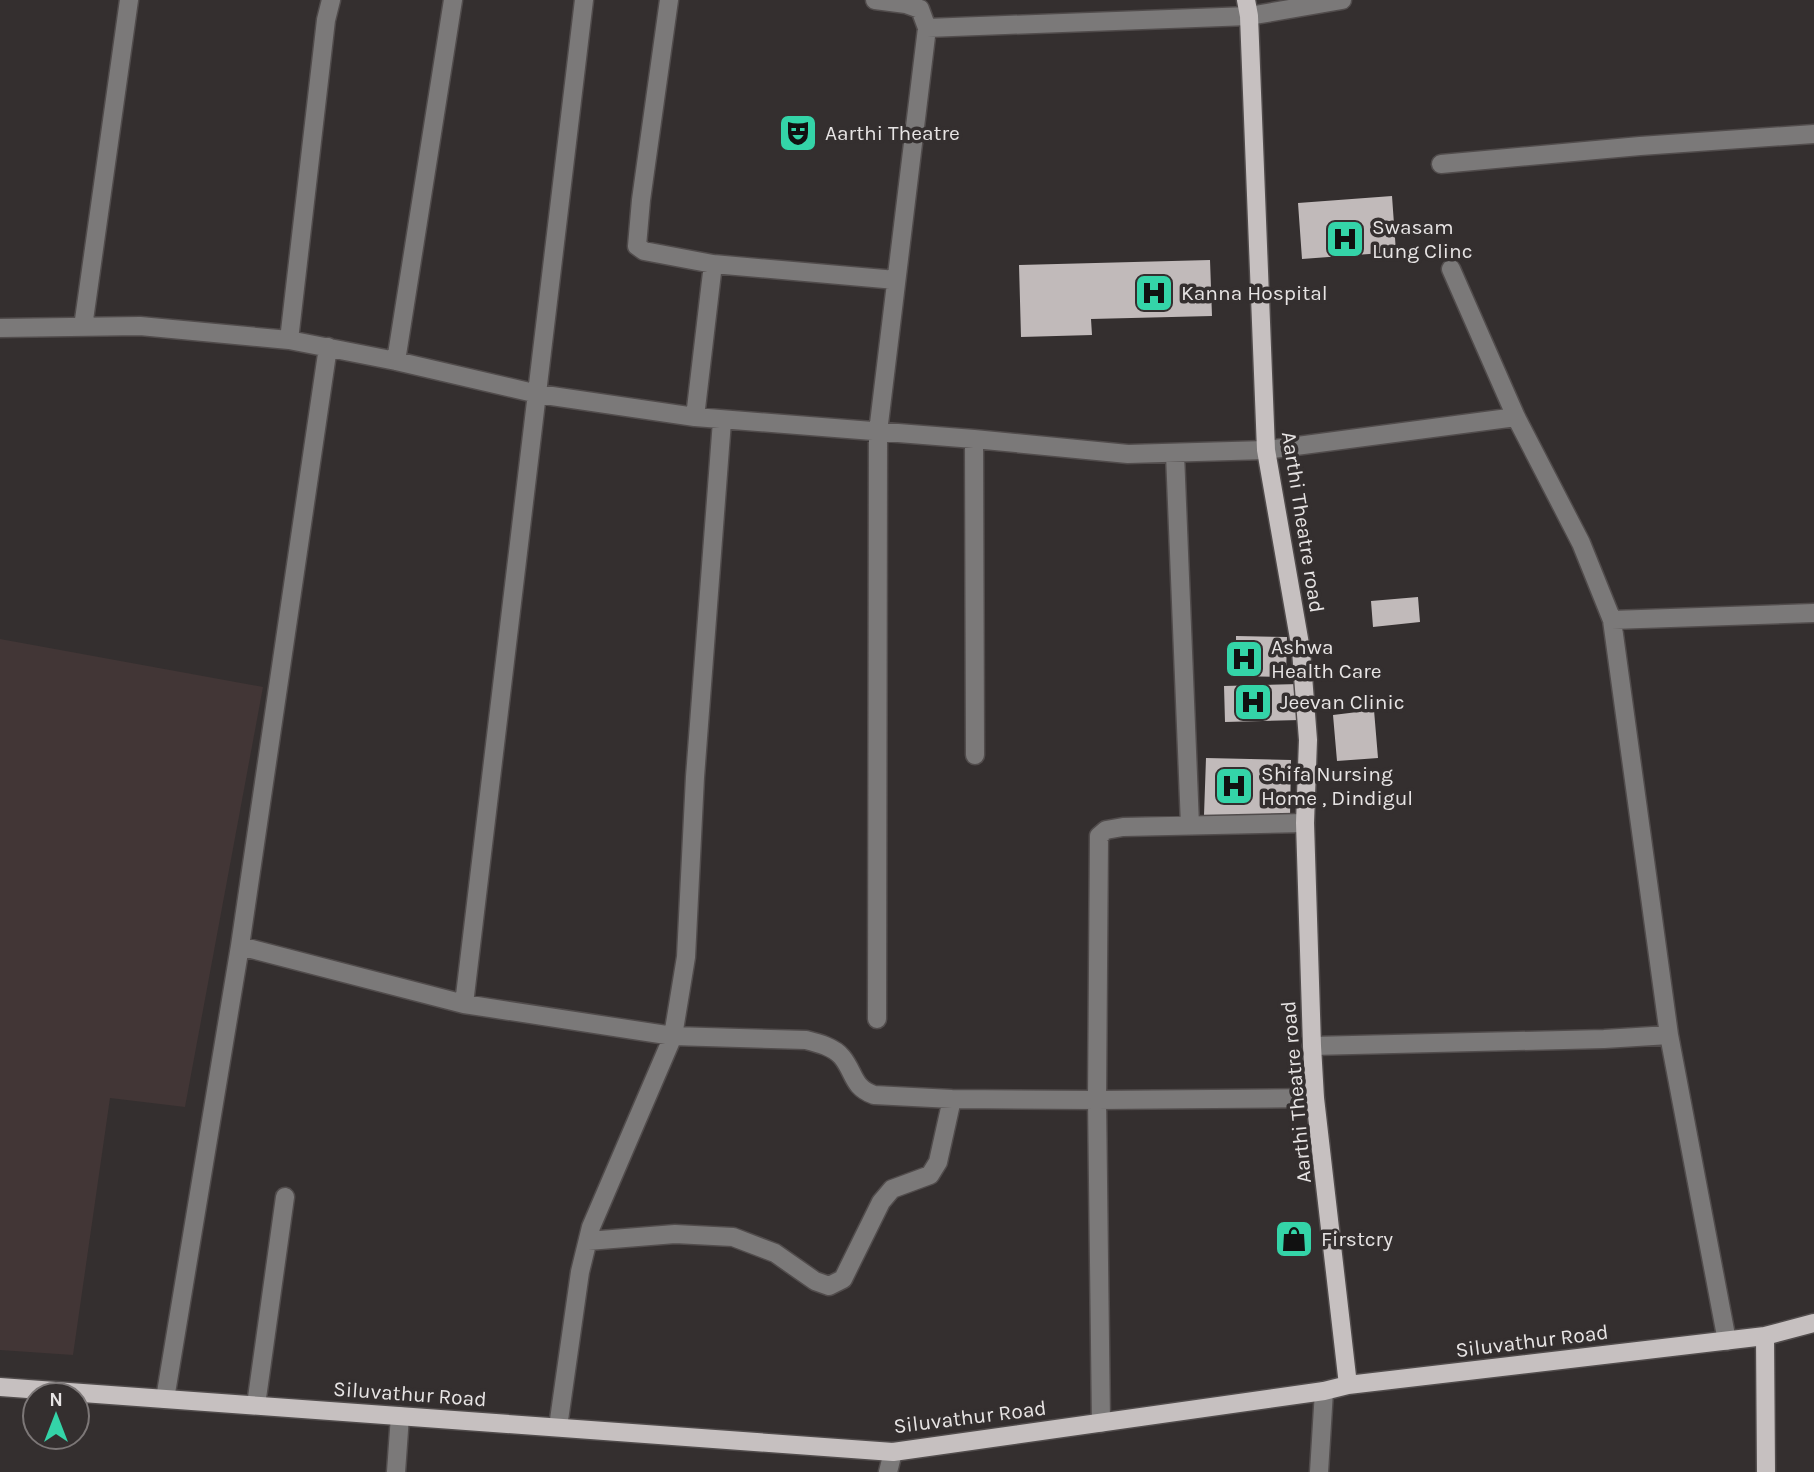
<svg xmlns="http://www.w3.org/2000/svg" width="1814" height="1472" font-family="Karla,sans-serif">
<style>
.built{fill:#423636}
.building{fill:#c1baba}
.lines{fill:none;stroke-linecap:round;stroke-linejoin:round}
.minor-casing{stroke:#514c4c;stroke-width:21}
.major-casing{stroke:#514c4c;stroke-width:21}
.minor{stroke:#7b7979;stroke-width:18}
.major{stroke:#c6c0c0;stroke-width:18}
.labels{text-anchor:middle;stroke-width:7;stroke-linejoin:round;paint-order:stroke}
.poi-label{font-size:21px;fill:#e7e4e4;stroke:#342f2f;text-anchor:start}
.street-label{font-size:21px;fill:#e7e4e4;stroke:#342f2f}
</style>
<rect width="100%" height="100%" fill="#342f2f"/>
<path class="built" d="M 0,639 L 263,687 L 185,1107 L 110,1098 L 73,1355 L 0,1350 Z"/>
<path class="building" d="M 1392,196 L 1396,252 L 1302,259 L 1298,203 Z
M 1210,260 L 1212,316 L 1091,319 L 1092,335 L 1021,337 L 1019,265 Z
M 1418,597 L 1420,622 L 1373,627 L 1371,601 Z
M 1236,636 L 1287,637 L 1286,677 L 1236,676 Z
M 1299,684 L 1300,720 L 1225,722 L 1224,686 Z
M 1374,710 L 1378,758 L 1337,761 L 1333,715 Z
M 1206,758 L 1291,760 L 1290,817 L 1204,815 Z"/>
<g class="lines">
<defs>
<path id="minor" d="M 669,0 L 641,200 L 637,246 L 644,251 L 713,264 L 896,280
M 875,0 L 906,4 L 920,9 L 927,28 L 878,432 L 877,1019
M 927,28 L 1249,16 L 1342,0
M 1441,164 L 1640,146 L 1814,134
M 1451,269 L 1516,417 L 1581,543 L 1612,620 L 1669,1035 L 1727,1341
M 83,327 L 129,0
M 0,328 L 140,326 L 289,340 L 396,361 L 538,394 L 695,417 L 974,439 L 1128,454 L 1266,450 L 1516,417
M 289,340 L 326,20 L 331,0
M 396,361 L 453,0
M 695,417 L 713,264
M 974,439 L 975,755
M 1175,454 L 1190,825
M 1612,620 L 1814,613
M 240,946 L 464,1004 L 673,1036 L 806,1040 C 818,1043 834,1047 842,1057 C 855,1073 852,1087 874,1095 L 952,1099 L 1097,1100 L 1315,1098
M 464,1004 L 584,0
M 1312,1046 L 1604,1039 L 1669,1035
M 588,1241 L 675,1234 L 733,1237 L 775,1253 L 815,1281 L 829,1286 L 843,1279 L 881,1202 L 892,1189 L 930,1175 L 938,1162 L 952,1099
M 165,1399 L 240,946 L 328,347
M 256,1405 L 285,1197
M 1101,1423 L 1097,1100 L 1099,836 L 1106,830 L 1123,827 L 1305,823
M 558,1427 L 580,1272 L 591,1227 L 673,1036 L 686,957 L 695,777 L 722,421
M 396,1472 L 400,1416
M 888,1472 L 893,1452
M 1319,1472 L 1324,1391"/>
<path id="major" d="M 1246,0 L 1249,16 L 1266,450 L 1301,650 L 1308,740 L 1305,823 L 1312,1046 L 1315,1098 L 1348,1385
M 1765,1336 L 1766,1472
M 0,1387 L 893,1452 L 1324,1391 L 1348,1385 L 1765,1336 L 1814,1323"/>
</defs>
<use href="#minor" class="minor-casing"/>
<use href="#major" class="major-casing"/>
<use href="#minor" class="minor"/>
<use href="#major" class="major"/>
</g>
<defs>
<symbol id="theatre-square" viewBox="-11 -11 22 22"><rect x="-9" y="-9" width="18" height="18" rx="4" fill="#34d4a8" stroke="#342f2f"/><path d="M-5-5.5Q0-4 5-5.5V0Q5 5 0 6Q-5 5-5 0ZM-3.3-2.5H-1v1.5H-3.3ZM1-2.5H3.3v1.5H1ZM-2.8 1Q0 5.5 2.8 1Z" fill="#111"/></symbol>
<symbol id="hospital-square" viewBox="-11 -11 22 22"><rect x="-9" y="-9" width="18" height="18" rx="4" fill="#34d4a8" stroke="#342f2f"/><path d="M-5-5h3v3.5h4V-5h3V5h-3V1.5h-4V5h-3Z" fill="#111"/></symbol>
<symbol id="shop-square" viewBox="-11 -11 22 22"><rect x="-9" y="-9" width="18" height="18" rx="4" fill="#34d4a8" stroke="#342f2f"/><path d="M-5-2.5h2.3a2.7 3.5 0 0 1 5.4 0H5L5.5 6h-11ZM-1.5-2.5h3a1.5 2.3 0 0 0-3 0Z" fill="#111"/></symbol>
</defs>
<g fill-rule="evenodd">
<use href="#theatre-square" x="776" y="111" width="44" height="44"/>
<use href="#hospital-square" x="1323" y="217" width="44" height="44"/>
<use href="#hospital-square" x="1132" y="271" width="44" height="44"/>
<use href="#hospital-square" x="1222" y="637" width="44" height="44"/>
<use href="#hospital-square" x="1231" y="680" width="44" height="44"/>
<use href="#hospital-square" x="1212" y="764" width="44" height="44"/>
<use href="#shop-square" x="1272" y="1217" width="44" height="44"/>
</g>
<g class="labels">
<g class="poi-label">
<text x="825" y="140">Aarthi Theatre</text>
<text x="1372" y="234">Swasam<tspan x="1372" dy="24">Lung Clinc</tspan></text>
<text x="1181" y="300">Kanna Hospital</text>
<text x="1271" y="654">Ashwa<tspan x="1271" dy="24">Health Care</tspan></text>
<text x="1280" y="709">Jeevan Clinic</text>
<text x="1261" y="781">Shifa Nursing<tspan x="1261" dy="24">Home , Dindigul</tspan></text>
<text x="1321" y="1246">Firstcry</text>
</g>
<g class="street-label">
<text transform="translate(1303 522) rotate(81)" y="7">Aarthi Theatre road</text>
<text transform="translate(1296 1092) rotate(-95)" y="7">Aarthi Theatre road</text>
<text transform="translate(1532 1341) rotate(-7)" y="7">Siluvathur Road</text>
<text transform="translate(410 1394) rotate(4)" y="7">Siluvathur Road</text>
<text transform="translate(970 1417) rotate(-7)" y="7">Siluvathur Road</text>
</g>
</g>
<g transform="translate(56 1416)"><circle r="33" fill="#342f2f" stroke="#7c7777" stroke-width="2"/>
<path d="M0-5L12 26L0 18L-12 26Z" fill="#34d4a8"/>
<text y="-10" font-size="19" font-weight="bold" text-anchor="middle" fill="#e7e4e4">N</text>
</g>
</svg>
